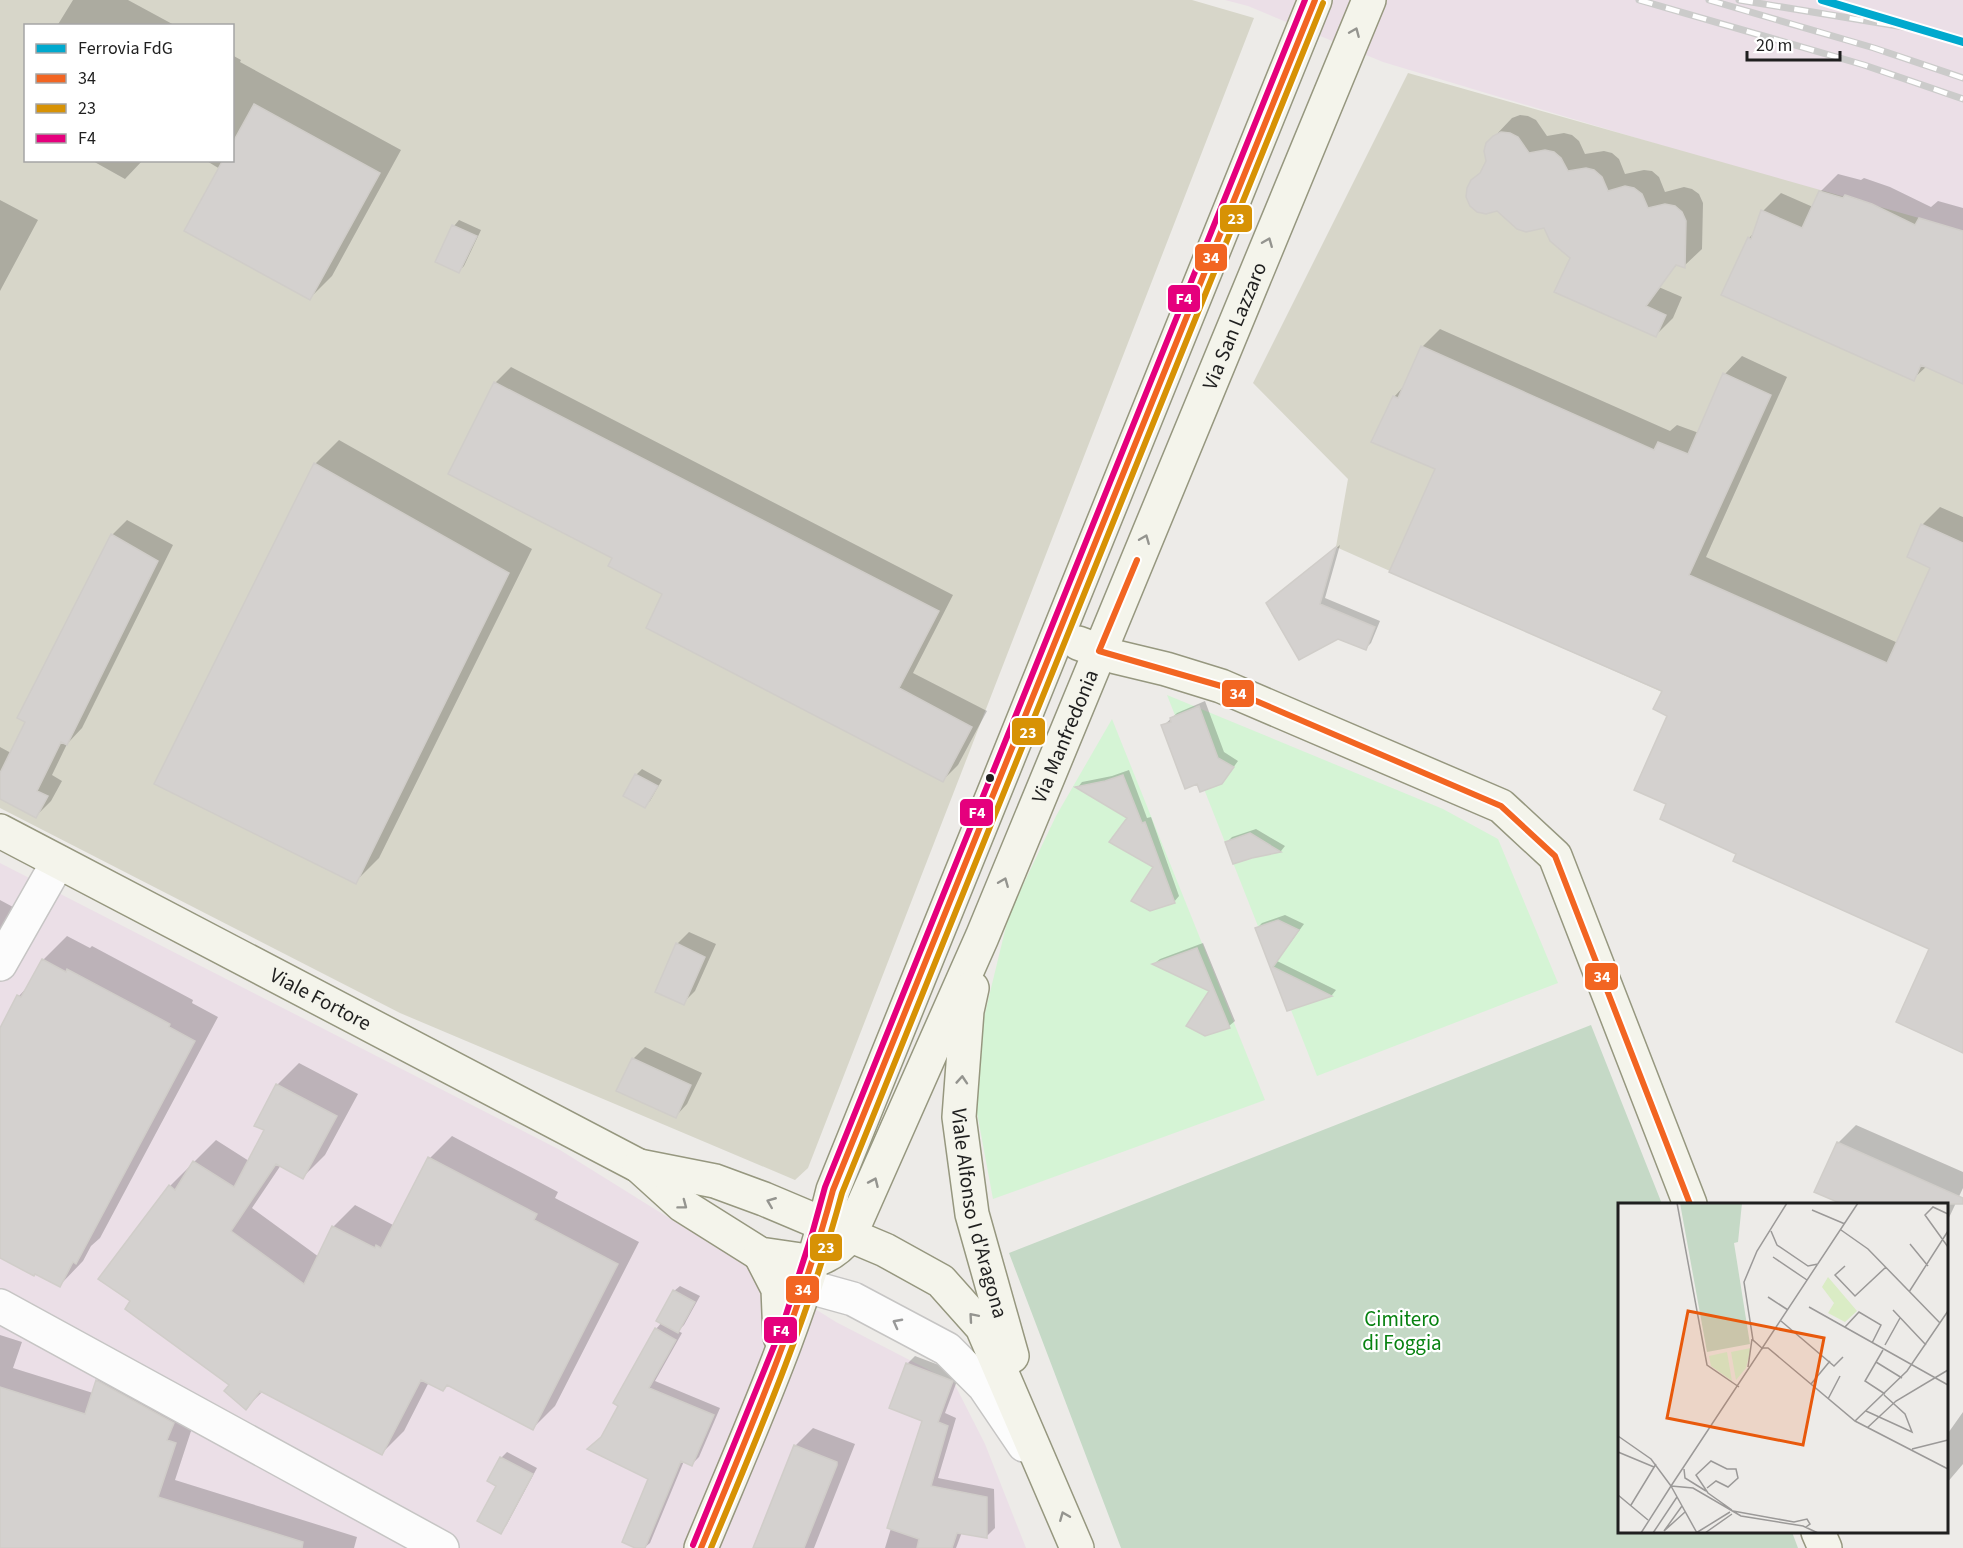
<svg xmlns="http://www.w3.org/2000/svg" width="1963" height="1548" font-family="'Source Sans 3',sans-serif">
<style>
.industrial{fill:#ebdfe7}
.construction{fill:#d7d6c9;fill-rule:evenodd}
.cemetery{fill:#c5d9c6}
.park{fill:#d5f4d5}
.shadow{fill:#0003}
.building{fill:#d4d1cf;stroke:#d0cdc9;stroke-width:1.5}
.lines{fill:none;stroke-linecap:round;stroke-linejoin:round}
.street-casing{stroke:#c6c5c4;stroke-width:36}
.secondary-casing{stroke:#96977f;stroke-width:36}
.street{stroke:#fcfcfc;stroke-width:33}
.secondary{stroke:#f4f4eb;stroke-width:33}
.rail-casing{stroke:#cbcbca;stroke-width:7}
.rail{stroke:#fff;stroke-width:4.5;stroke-dasharray:14;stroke-linecap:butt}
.bus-1-casing{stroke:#fff;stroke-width:10}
.bus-2-casing{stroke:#fff;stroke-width:10}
.bus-3-casing{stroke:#fff;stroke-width:10}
.bus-1{stroke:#f26522;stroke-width:6}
.bus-2{stroke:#d79205;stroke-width:6}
.bus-3{stroke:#e5007d;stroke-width:6}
.rail-1-casing{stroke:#fff;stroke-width:12}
.rail-1{stroke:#00a9ce;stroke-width:8}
.oneway{stroke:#94948f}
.oneway2{stroke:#999}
.bus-dot{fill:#1f1f1f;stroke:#fff;stroke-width:2}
.labels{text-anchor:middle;stroke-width:4.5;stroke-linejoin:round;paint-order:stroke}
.street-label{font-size:21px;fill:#1f1f1f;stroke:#fff}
.park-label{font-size:21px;fill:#088211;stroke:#fff}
.inset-road{fill:none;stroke:#9b9998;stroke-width:1.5}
.view{fill:#e8590c;fill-opacity:0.15;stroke:#e8590c;stroke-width:3}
.inset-edge{fill:none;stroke:#1f1f1f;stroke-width:3}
.line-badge{stroke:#fff;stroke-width:2}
.badge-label{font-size:16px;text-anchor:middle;font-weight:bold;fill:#fff}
</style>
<rect width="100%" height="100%" fill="#edebe8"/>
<path class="industrial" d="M 1225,0 L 1963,0 L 1963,236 L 1383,62 L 1248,6 Z
M 0,863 L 560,1150 L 836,1322 L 954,1383 L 985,1444 L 1026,1548 L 0,1548 Z"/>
<path class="construction" d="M 0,0 L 1192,0 L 1254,18 L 808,1168 L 795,1180 L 400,1013 L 0,808 ZM 26,26 L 232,26 L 232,160 L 26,160 Z
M 1408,73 L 1919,218 L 1963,235 L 1963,826 L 1336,547 L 1348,479 L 1253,383 Z"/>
<path class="cemetery" d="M 1591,1025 L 1662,1204 L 1620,1204 L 1620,1532 L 1792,1532 L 1798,1548 L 1121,1548 L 1009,1253 Z"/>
<path class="park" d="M 1167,695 L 1443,809 L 1498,839 L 1558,983 L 1317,1076 Z
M 1112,719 L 1265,1100 L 993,1199 L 970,1075 L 1009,914 L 1056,816 Z"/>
<path class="shadow" d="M 73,0 L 128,0 L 176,26 L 57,26 Z
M 232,55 L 241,60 L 240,62 L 401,150 L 332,276 L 310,298 L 220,169 L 205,160 L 232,160 Z
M 1520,115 L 1528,116 L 1536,120 L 1547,136 L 1564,133 L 1572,135 L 1579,141 L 1585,154 L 1604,151 L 1612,153 L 1619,159 L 1625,174 L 1644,170 L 1652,171 L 1659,177 L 1665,192 L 1684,187 L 1692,189 L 1699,194 L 1703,203 L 1702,249 L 1684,266 L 1678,264 L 1654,285 L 1682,297 L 1673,318 L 1656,335 L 1545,227 L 1472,181 L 1483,170 L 1487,161 L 1494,137 L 1512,118 Z
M 91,160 L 143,160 L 125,179 Z
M 1838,174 L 1861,180 L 1864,178 L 1890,187 L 1931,207 L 1938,201 L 1963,208 L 1963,382 L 1927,366 L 1913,379 L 1749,238 L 1755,232 L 1763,211 L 1781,193 L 1813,207 L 1820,192 Z
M 0,200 L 38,220 L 0,291 Z
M 459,220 L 481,230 L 464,266 L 459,271 L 437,261 L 454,226 Z
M 1440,329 L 1670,431 L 1677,425 L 1699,433 L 1725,374 L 1742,356 L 1787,377 L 1706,557 L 1898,643 L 1932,567 L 1922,525 L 1940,507 L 1963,517 L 1963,1051 L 1931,948 L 1738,853 L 1668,803 L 1669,715 L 1664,691 L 1437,468 L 1394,397 L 1405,385 L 1422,347 Z
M 511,367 L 953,595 L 913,673 L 987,711 L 958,765 L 943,780 L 664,594 L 614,557 L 450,473 L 495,383 Z
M 339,440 L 532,549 L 379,858 L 355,882 L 315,464 Z
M 127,520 L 173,545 L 82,728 L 67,744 L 52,775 L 62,781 L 51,801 L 36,816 L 0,798 L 0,747 L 11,753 L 112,535 Z
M 1340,545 L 1325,598 L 1380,621 L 1371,643 L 1365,649 L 1274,598 Z
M 1205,701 L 1224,752 L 1238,761 L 1222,783 L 1163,726 L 1177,713 Z
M 642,769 L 662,780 L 650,801 L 645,806 L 636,775 Z
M 1129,770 L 1147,818 L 1151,817 L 1179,896 L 1174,902 L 1129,817 L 1078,787 L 1082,782 L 1112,776 Z
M 1256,829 L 1285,846 L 1281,851 L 1251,856 L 1227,842 L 1232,837 Z
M 0,900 L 13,907 L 0,931 Z
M 1285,915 L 1304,924 L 1277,961 L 1336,990 L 1332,995 L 1288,1009 L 1257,928 L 1262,923 Z
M 689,932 L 716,944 L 695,991 L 683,1003 L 677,944 Z
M 67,936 L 90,948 L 92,946 L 193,1000 L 192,1003 L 218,1017 L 100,1238 L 91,1246 L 83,1261 L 60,1285 L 0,1256 L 0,1031 L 19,996 L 30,984 L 43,960 Z
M 1203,943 L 1235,1021 L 1229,1026 L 1211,991 L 1155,963 L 1160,959 Z
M 645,1047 L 702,1073 L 687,1104 L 676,1116 L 633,1059 Z
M 299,1063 L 358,1094 L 325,1155 L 303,1177 L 281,1165 L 252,1208 L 319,1257 L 333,1227 L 355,1205 L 395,1226 L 430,1158 L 452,1136 L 558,1192 L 555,1198 L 639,1242 L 555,1406 L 533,1428 L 448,1384 L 443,1389 L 429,1382 L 404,1431 L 382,1453 L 263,1391 L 246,1408 L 231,1385 L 132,1300 L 170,1186 L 216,1140 L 249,1161 L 266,1129 L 277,1085 Z
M 1856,1125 L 1963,1172 L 1963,1188 L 1946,1224 L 1946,1204 L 1846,1204 L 1816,1191 L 1838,1143 Z
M 680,1286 L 700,1296 L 684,1325 L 678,1331 L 682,1333 L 655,1381 L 720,1408 L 699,1457 L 692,1464 L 684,1461 L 650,1543 L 644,1548 L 639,1548 L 650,1479 L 603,1436 L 656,1329 L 662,1322 L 674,1291 Z
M 0,1335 L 22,1342 L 13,1368 L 93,1393 L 97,1381 L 115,1363 L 193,1425 L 175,1480 L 357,1537 L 354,1548 L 0,1548 Z
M 915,1356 L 960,1373 L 945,1413 L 956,1418 L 938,1478 L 994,1489 L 995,1528 L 987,1536 L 962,1532 L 956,1548 L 885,1548 L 924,1420 L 907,1364 Z
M 1963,1412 L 1963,1464 L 1946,1484 L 1946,1436 Z
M 813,1428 L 855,1444 L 814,1548 L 754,1548 L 795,1446 Z
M 507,1452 L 537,1468 L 506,1526 L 501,1532 L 498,1485 L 501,1458 Z"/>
<path class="building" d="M 254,104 L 380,173 L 310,300 L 184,231 L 223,160 L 232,160 L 232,144 Z
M 1501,132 L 1510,133 L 1518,137 L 1529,153 L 1545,150 L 1554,152 L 1561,158 L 1568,171 L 1586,168 L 1594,170 L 1602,177 L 1608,191 L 1625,186 L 1634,188 L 1642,194 L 1648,208 L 1665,204 L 1675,206 L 1682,212 L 1686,221 L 1685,268 L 1676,265 L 1646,306 L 1666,315 L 1656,337 L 1554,292 L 1570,258 L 1550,241 L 1544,228 L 1526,232 L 1517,229 L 1497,211 L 1486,214 L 1477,212 L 1470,206 L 1466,197 L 1467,188 L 1471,180 L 1480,173 L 1486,161 L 1484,151 L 1486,143 L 1493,136 Z
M 1819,191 L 1843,198 L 1845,195 L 1872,204 L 1915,225 L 1919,218 L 1963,231 L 1963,384 L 1921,365 L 1914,381 L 1721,295 L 1748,237 L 1751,239 L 1761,210 L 1802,228 Z
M 452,225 L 477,236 L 459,273 L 435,262 Z
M 1421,346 L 1654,450 L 1658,442 L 1688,454 L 1723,373 L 1771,395 L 1689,575 L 1887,663 L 1930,568 L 1907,557 L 1921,524 L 1963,543 L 1963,1053 L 1896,1022 L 1929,949 L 1733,861 L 1736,854 L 1660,819 L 1666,804 L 1634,790 L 1667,716 L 1653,709 L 1662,691 L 1389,572 L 1435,469 L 1371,442 L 1393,396 L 1398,398 Z
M 494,382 L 939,611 L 899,688 L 972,727 L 943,782 L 646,628 L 662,594 L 608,566 L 612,558 L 448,474 Z
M 314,463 L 509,573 L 356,884 L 154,784 Z
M 111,534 L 158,561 L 67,745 L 61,742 L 37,791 L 48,796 L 36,818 L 0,799 L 0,773 L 25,722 L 17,718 Z
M 1336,547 L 1320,604 L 1375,627 L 1366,650 L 1338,639 L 1299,660 L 1266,603 Z
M 1199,706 L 1218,758 L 1234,767 L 1222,784 L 1200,792 L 1197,784 L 1185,789 L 1161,725 L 1171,722 L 1170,718 Z
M 635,774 L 658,786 L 645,808 L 623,796 Z
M 1123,775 L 1142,823 L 1145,822 L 1175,903 L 1150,911 L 1131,901 L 1153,867 L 1109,842 L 1127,818 L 1075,787 L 1105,781 Z
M 1250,833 L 1281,852 L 1252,858 L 1233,864 L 1225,842 Z
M 1278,920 L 1299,930 L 1273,967 L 1332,996 L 1287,1011 L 1255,928 Z
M 676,943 L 705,957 L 684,1005 L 655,992 Z
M 1197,948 L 1230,1028 L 1205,1036 L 1186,1026 L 1209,991 L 1152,964 Z
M 42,959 L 66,972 L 67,969 L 170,1024 L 169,1027 L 195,1041 L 76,1264 L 73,1262 L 60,1287 L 35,1274 L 34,1276 L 0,1258 L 0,1028 L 17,995 L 21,997 Z
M 632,1058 L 691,1085 L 676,1118 L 616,1091 Z
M 276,1084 L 337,1116 L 303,1179 L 276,1164 L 231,1231 L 304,1284 L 332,1226 L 375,1248 L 376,1245 L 381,1248 L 428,1157 L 537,1214 L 534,1220 L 618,1264 L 533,1430 L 447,1385 L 443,1391 L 421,1380 L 382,1455 L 260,1391 L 246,1410 L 224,1391 L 229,1385 L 125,1309 L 130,1301 L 98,1279 L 169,1185 L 175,1190 L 193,1161 L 234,1187 L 264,1130 L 254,1126 Z
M 1837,1142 L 1963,1198 L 1963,1204 L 1842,1204 L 1814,1192 Z
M 673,1290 L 695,1302 L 678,1333 L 656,1321 Z
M 655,1328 L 676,1340 L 649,1388 L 714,1415 L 692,1466 L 681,1461 L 645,1548 L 635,1548 L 622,1542 L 648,1479 L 587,1449 L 601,1437 L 618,1406 L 613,1403 Z
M 906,1363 L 953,1381 L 938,1422 L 948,1426 L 931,1486 L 987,1497 L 987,1538 L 957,1533 L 952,1548 L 917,1548 L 919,1539 L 887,1528 L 922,1421 L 889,1408 Z
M 96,1380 L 174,1423 L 167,1440 L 176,1443 L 158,1497 L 303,1542 L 302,1548 L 0,1548 L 0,1387 L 85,1414 Z
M 794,1445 L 837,1462 L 837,1465 L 804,1548 L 753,1548 Z
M 500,1457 L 533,1474 L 501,1534 L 477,1521 L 496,1486 L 487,1481 Z"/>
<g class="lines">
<defs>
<path id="street" d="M 0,964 L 58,862
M 806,1286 L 853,1299 L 947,1349 L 984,1386 L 1024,1445
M 0,1306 L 442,1548"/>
<g id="secondary">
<path d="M 1078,643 L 1116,657 L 1166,669 L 1221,686 L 1501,806 L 1555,856 L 1690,1204"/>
<path id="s1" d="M 0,831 L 639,1166 L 682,1205 L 760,1254 L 808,1261 C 825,1259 839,1249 850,1235 L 982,937 L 1369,0"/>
<path id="s2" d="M 972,988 L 967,1011 L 959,1117 L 972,1214 L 1012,1356"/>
<path d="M 639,1166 L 715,1181 L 764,1199 L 885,1250 L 941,1281 L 982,1327 L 1077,1548"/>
<path d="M 760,1254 L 778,1289 L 780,1337"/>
<path d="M 1818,1532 L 1825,1548"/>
<path d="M 701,1548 C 750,1430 803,1314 833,1190 L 1315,0"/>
</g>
</defs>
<use href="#street" class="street-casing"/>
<use href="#secondary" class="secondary-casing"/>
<use href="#street" class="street"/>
<use href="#secondary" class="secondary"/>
<defs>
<path id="rail" d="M 1639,0 L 1864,65 L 1963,99
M 1709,0 L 1874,48 L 1963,78
M 1739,0 L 1916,29"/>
</defs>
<use href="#rail" class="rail-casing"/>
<use href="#rail" class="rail"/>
<defs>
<path id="bus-1" d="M 1137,560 L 1099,651 L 1221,686 L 1501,806 L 1555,856 L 1690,1204
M 701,1548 C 750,1430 800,1314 833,1190 L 1315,0"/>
<path id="bus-2" d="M 711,1548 C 760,1431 809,1316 842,1193 L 1323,3"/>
<path id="bus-3" d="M 693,1545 L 783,1324 L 812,1234 L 825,1187 L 1305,0"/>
</defs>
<use href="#bus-1" class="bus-1-casing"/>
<use href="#bus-2" class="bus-2-casing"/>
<use href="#bus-3" class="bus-3-casing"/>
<use href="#bus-1" class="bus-1"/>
<use href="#bus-2" class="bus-2"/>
<use href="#bus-3" class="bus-3"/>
<defs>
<path id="rail-1" d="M 1822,0 L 1963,42"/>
</defs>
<use href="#rail-1" class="rail-1-casing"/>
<use href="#rail-1" class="rail-1"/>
</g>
<defs><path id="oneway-chevron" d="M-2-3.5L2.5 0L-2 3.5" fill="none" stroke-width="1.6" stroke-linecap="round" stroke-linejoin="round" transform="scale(1.5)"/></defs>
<g class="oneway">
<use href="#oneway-chevron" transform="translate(1355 32) rotate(-67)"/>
<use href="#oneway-chevron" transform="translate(1268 242) rotate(-68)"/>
<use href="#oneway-chevron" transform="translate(1145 539) rotate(-68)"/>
<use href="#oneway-chevron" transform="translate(1004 882) rotate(-68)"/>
<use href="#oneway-chevron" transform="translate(962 1080) rotate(-86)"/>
<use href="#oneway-chevron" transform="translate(874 1182) rotate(-66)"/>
<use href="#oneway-chevron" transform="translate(771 1202) rotate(-158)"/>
<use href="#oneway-chevron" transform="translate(683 1205) rotate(37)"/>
<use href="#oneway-chevron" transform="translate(973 1317) rotate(-131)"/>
<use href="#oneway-chevron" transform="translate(1064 1516) rotate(-112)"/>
</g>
<use class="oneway2" href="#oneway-chevron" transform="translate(897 1323) rotate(-152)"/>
<circle class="bus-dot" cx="990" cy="778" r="5"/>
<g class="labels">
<g class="street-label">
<text dy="7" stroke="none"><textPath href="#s1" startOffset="1958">Via San Lazzaro</textPath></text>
<text dy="7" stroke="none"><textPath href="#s1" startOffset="1514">Via Manfredonia</textPath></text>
<text dy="7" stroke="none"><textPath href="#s1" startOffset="362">Viale Fortore</textPath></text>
<text dy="7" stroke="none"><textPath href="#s2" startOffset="228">Viale Alfonso I d'Aragona</textPath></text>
</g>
<g class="park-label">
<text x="1402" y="1326">Cimitero<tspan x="1402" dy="24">di Foggia</tspan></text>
</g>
</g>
<g transform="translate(1618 1203)">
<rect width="330" height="330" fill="#edebe8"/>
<path d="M 210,74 L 239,108 L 227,119 L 210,110 L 216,100 L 204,84 Z" fill="#daecc5"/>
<path d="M 62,0 L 124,0 L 120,39 L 116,40 L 132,141 L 89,149 Z" fill="#c5d9c6"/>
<path d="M 133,145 L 128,165 L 118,177 L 113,149 ZM 109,149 L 114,178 L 93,163 L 91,153 Z" fill="#d5f4d5"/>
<path class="inset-road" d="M 59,0 L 89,162 L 121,184M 194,7 L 227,21M 330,11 L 315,4 L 307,12 L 330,44M 223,27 L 250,46 L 322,120M 153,28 L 159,42 L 190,63 L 200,61M 292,41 L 310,63M 155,54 L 189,77M 227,63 L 217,72 L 237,93 L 268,64M 291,89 L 330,28M 150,94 L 170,107M 191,104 L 330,182M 275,107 L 308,142M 163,118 L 216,163 L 225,154M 227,124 L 241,109 L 263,122 L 254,140M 267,142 L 282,115M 143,145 L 150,145 L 237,218 L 330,266M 145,146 L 135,137 L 126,79 L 139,48 L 169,0M 265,147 L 247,178 L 267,191M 258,159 L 284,175M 130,164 L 134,136M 193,181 L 212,158M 210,196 L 222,173M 248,208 L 294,229 L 287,211 L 266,192M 237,218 L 289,168 L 330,108M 249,225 L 278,198 L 330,167M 0,233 L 33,256 L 53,283M 294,246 L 330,237M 0,249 L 36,264M 66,266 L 67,275 L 88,288M 53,283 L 75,285 L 123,313 L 185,323 L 200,330M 53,283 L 79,330M 53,283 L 240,0M 89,285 L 98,278 L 110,284 L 120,275 L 118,266 L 109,266 L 93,258 L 78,272 L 90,290 L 114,307M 0,292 L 30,317M 13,302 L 38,261M 115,308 L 176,319 L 189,316 L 192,321 L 188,324M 46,328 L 64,303M 46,328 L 67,309M 23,330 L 53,283M 35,330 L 59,294M 78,330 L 112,309M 87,330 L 114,311"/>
<path class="view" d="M 70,108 L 206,135 L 185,242 L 49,215 Z"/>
<rect width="330" height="330" class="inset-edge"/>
</g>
<g class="line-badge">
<rect x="1219" y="204" width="34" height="29" rx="6" fill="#d79205"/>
<rect x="1194" y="243" width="34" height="29" rx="6" fill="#f26522"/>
<rect x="1167" y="284" width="34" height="29" rx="6" fill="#e5007d"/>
<rect x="1221" y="679" width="34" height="29" rx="6" fill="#f26522"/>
<rect x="1011" y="717" width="35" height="29" rx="6" fill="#d79205"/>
<rect x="959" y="798" width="35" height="29" rx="6" fill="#e5007d"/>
<rect x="1584" y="962" width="35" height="29" rx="6" fill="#f26522"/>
<rect x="809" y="1233" width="34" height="29" rx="6" fill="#d79205"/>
<rect x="785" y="1275" width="35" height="29" rx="6" fill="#f26522"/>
<rect x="763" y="1316" width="35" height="28" rx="6" fill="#e5007d"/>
</g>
<g class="badge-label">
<text x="1236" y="224">23</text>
<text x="1211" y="263">34</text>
<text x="1184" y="304">F4</text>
<text x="1238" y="699">34</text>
<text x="1028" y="738">23</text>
<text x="977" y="818">F4</text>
<text x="1602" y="982">34</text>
<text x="826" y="1253">23</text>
<text x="803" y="1295">34</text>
<text x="781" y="1336">F4</text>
</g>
<rect x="24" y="24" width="210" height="138" fill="#ffffff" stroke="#a5a5a5" stroke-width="1.5"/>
<rect x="36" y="44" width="30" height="9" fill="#00a9ce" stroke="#a5a5a5" stroke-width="1.5"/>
<text x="78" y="54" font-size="18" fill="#1f1f1f">Ferrovia FdG</text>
<rect x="36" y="74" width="30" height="9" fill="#f26522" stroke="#a5a5a5" stroke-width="1.5"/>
<text x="78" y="84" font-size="18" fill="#1f1f1f">34</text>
<rect x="36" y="104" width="30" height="9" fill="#d79205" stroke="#a5a5a5" stroke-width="1.5"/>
<text x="78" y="114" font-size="18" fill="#1f1f1f">23</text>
<rect x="36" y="134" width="30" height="9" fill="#e5007d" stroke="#a5a5a5" stroke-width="1.5"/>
<text x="78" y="144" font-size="18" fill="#1f1f1f">F4</text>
<path d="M1747 51v9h93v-9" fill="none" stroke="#1f1f1f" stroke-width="3"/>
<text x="1756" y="51" font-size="18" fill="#1f1f1f" stroke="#ffffff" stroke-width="4.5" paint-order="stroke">20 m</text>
</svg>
